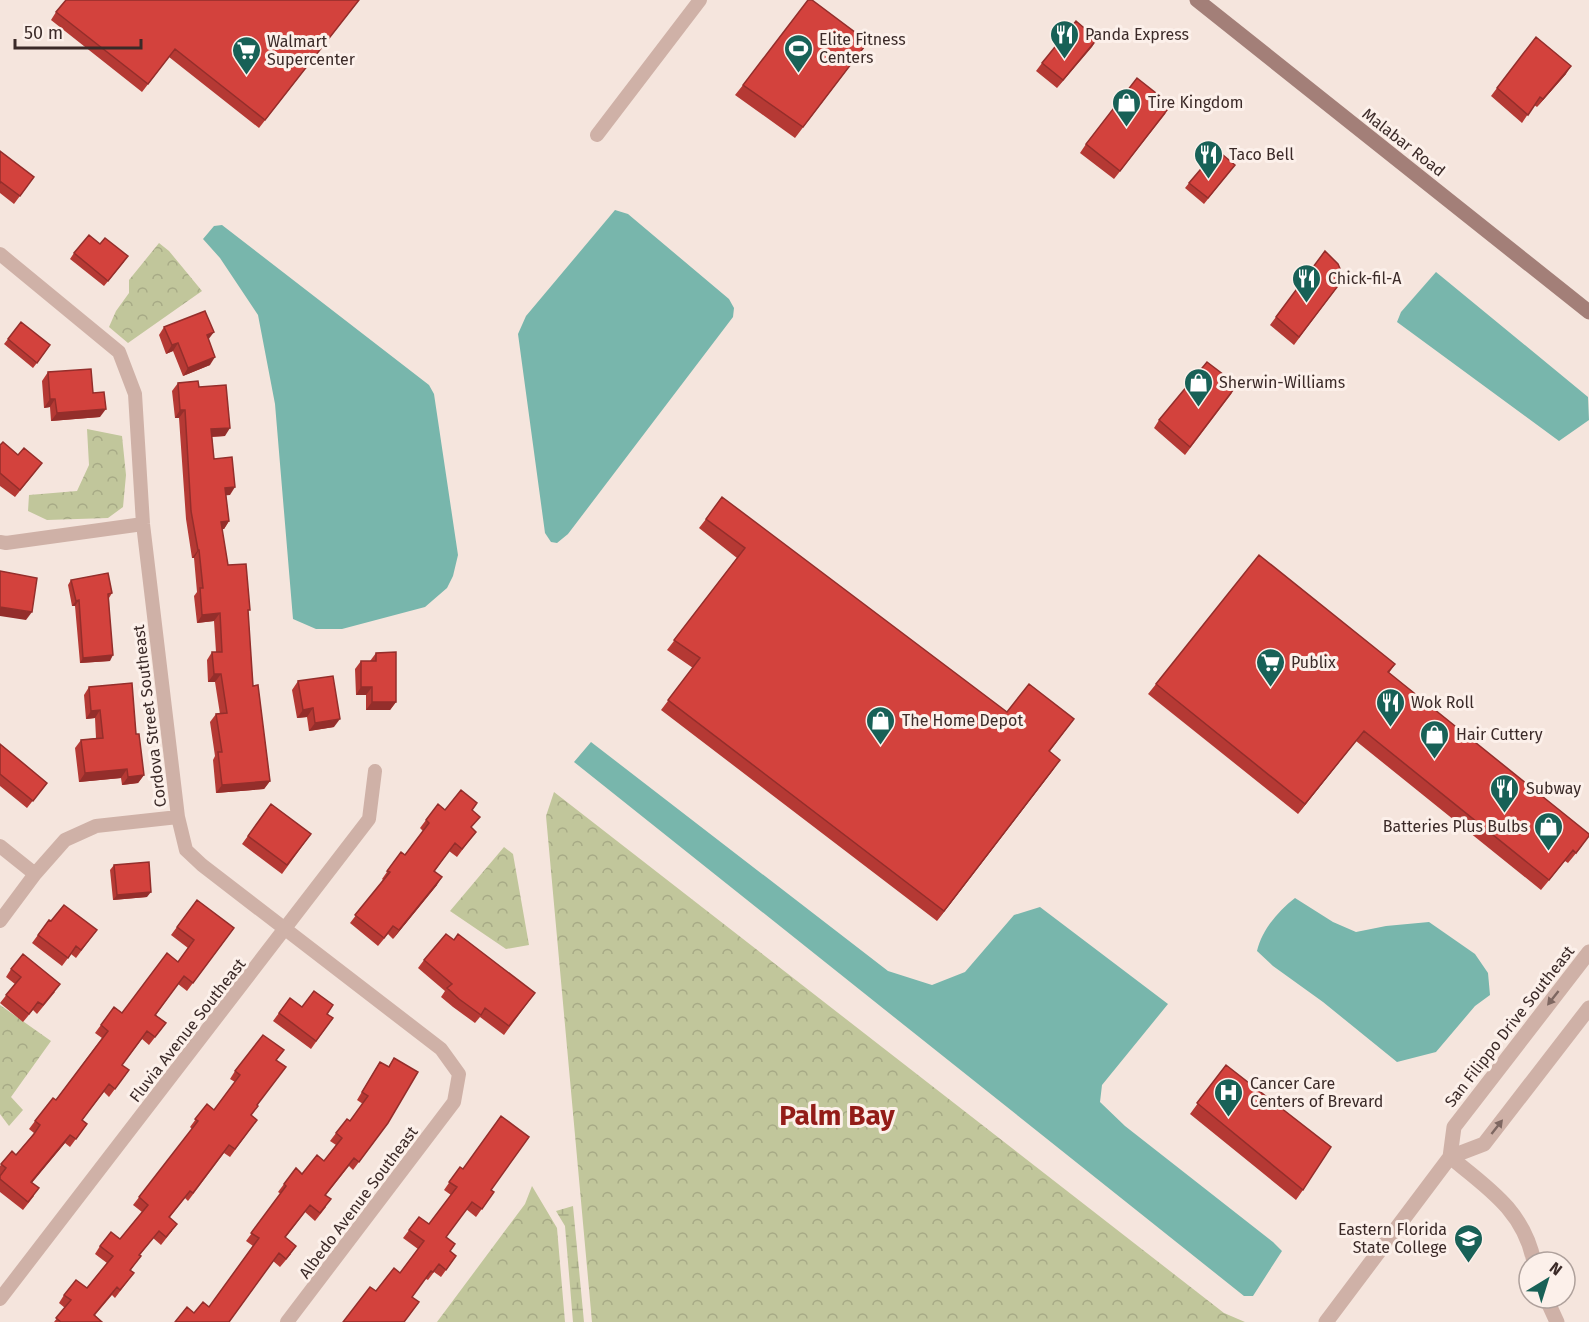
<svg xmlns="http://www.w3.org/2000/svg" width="1589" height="1322" font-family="'Fira Sans',sans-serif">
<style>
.forest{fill:url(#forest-crowns)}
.wetland{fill:url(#wetland-marsh)}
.water{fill:#78b6ac}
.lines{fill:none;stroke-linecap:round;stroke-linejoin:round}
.minor{stroke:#cfb1a7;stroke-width:14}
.tertiary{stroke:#cfb1a7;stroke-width:15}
.secondary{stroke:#a37f78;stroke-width:15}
.wall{fill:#b53934}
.shaded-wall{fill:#942e2b}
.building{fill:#d3423d;stroke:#942e2b;stroke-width:1.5}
.oneway{fill:#7e6761}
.labels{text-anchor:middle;stroke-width:6;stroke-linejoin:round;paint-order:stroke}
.poi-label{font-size:16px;fill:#3b2a28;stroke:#fcf0ea;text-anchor:start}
.street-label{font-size:16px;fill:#3b2a28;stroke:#fcf0ea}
.town-label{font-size:28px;font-weight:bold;fill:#931c18;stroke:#fcf0ea}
</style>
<defs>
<pattern id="forest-crowns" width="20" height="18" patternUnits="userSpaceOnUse" patternTransform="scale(1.5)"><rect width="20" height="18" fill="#c1c69b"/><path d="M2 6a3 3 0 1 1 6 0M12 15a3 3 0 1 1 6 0" fill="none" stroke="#a7aa86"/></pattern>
<pattern id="wetland-marsh" width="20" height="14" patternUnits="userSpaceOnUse" patternTransform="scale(1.5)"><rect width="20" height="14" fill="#c1c69b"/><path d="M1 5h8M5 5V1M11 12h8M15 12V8" fill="none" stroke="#a7aa86"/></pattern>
</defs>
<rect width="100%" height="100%" fill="#f5e5dd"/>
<path class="forest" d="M 159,243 L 169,251 L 202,291 L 128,343 L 109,327 L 116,311 L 129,293 L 129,280 Z
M 87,429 L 122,436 L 126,475 L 123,507 L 108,518 L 47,520 L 28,511 L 29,495 L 77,491 L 89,465 Z
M 554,792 L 1224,1313 L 1245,1322 L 592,1322 L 546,816 Z
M 504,847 L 513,854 L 529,945 L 506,949 L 450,911 Z
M 0,1005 L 51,1041 L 11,1097 L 23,1110 L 9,1126 L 0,1114 Z
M 532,1186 L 557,1228 L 565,1322 L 437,1322 L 525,1204 Z"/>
<path class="wetland" d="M 573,1206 L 584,1322 L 573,1322 L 565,1226 L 556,1211 Z"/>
<path class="water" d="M 615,210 L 628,214 L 729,299 L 734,308 L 733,317 L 568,534 L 557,543 L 551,542 L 545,533 L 518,334 L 526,316 Z
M 222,225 L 429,385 L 434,394 L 458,555 L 453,576 L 447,588 L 425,607 L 342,629 L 316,629 L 293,619 L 275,404 L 258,315 L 220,258 L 203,239 L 214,226 Z
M 1436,272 L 1588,397 L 1589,420 L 1559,441 L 1397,322 L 1401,312 Z
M 591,742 L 888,971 L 932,985 L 965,972 L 1014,915 L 1040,907 L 1168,1004 L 1102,1085 L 1100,1102 L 1125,1126 L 1273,1242 L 1282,1251 L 1253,1296 L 1244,1296 L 574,762 Z
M 1295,898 L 1333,922 L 1356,932 L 1386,926 L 1429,922 L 1475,954 L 1488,973 L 1490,995 L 1475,1006 L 1436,1052 L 1397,1062 L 1323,1002 L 1273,966 L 1257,951 C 1262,930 1278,911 1295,898 Z"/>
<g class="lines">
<path class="minor" d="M 597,135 L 700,0
M 0,254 L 119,352 L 135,394 L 143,524 L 178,817 L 186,850 L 202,865 L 441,1049 L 459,1074 L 454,1102 L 287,1322
M 0,542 L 6,543 L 143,524
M 0,846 L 35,874
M 0,921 L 35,874 L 65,840 L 96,826 L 178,817
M 0,1299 L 369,819 L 375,771"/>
<path class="tertiary" d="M 1450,1157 L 1484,1144 L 1589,1008
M 1450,1157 C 1488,1188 1524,1211 1534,1262
M 1546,1298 L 1557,1322
M 1326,1322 L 1450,1157 L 1454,1127 L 1589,952"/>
<path class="secondary" d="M 1197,0 L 1589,312"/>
</g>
<path class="wall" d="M 359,0 L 259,128 L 169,57 L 142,92 L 51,20 L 56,12 Z
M 1097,39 L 1057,88 L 1036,71 L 1042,63 Z
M 868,42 L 795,138 L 735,95 L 743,85 Z
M 1566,74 L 1537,107 L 1534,105 L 1522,123 L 1491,96 L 1497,88 Z
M 1166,113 L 1114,179 L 1080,153 L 1086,144 Z
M 0,151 L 34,177 L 14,204 L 0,193 Z
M 1235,165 L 1204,204 L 1185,188 L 1189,183 Z
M 1325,251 L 1344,278 L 1294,345 L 1270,325 Z
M 74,253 L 124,262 L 104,286 L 70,259 Z
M 164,327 L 208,340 L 210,365 L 183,376 L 173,351 L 166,354 L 159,335 Z
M 8,339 L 46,351 L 33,368 L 4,344 Z
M 48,372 L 93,393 L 100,417 L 51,421 L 50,407 L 44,408 L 42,381 Z
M 178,383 L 199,387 L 225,436 L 212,437 L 214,459 L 230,495 L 226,495 L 229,521 L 224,529 L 222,529 L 228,565 L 248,613 L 253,686 L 270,781 L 264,789 L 216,793 L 213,760 L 215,756 L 210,722 L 216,714 L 220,714 L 215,682 L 208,682 L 207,660 L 212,652 L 216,652 L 214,621 L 197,623 L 194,596 L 197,592 L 194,558 L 192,558 L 186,519 L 179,418 L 175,418 L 172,391 Z
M 1232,393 L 1185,455 L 1154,428 L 1159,420 Z
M 0,445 L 36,471 L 15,497 L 0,486 Z
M 706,519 L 1007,712 L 1074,719 L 1050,751 L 1053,770 L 937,921 L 661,710 L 693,668 L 667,650 L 737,558 L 699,528 Z
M 71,580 L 112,593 L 109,598 L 110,661 L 80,663 L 75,606 L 72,606 L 68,585 Z
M 376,653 L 396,702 L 390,710 L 366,710 L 366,695 L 356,695 L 355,669 L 361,661 L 370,661 Z
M 1395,664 L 1389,673 L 1582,846 L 1568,863 L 1565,861 L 1541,890 L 1356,741 L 1298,814 L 1148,694 L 1156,684 Z
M 298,681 L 334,727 L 309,731 L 307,717 L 297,718 L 292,690 Z
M 89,687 L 136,734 L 144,775 L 138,783 L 122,785 L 121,778 L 79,782 L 75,748 L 81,740 L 96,738 L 95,718 L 86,719 L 84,695 Z
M 0,744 L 47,783 L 27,808 L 0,786 Z
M 271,804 L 311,834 L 282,874 L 242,844 Z
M 472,810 L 472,828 L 476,832 L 457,857 L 449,851 L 435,871 L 437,885 L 393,939 L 388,934 L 378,946 L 350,923 L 383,880 L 382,879 L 401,852 L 405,855 L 423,831 L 420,828 L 426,820 Z
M 114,865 L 147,897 L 113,900 L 110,870 Z
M 197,900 L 234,928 L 187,991 L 178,984 L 156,1015 L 166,1023 L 149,1045 L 142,1039 L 122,1065 L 129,1070 L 109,1097 L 104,1092 L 82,1120 L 87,1124 L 70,1147 L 65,1143 L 32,1182 L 34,1196 L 23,1210 L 0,1192 L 0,1166 L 12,1151 L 16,1155 L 34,1133 L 29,1129 L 35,1121 L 56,1100 L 102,1038 L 95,1033 L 114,1007 L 122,1013 L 178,962 L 188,948 L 171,935 Z
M 49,920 L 51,921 L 97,930 L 76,958 L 71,954 L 62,966 L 32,943 Z
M 454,940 L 535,993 L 504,1035 L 480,1017 L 475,1023 L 453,1007 L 441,997 L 445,991 L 418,968 L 424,960 Z
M 11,969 L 55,992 L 37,1014 L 33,1010 L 23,1022 L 0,1003 L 15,984 L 6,977 Z
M 290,998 L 302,1007 L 327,1014 L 333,1018 L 311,1049 L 273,1021 Z
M 394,1058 L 388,1123 L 353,1170 L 349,1166 L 326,1195 L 326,1207 L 315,1221 L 305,1212 L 285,1238 L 291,1254 L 280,1267 L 273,1261 L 229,1322 L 194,1313 L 209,1307 L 253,1246 L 246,1241 L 281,1194 L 278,1192 L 284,1184 L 324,1161 L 336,1145 L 330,1141 L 336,1133 L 350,1121 L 363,1104 L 357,1100 L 375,1070 L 380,1062 L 388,1067 Z
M 277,1060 L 251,1115 L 257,1120 L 230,1157 L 224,1153 L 188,1201 L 185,1198 L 170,1217 L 172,1231 L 161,1245 L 153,1238 L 140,1255 L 131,1270 L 128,1281 L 115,1298 L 112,1295 L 95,1315 L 102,1322 L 54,1322 L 65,1308 L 59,1303 L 64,1295 L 87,1288 L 107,1263 L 95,1254 L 100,1246 L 120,1239 L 142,1212 L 133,1205 L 192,1129 L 190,1127 L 207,1104 L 214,1110 L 235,1082 L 230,1079 L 235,1071 Z
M 1226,1065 L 1303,1190 L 1296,1200 L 1190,1114 Z
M 460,1167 L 494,1192 L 476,1217 L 466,1209 L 446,1237 L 450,1251 L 456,1256 L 441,1277 L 434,1272 L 428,1280 L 426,1279 L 376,1291 L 400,1273 L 418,1249 L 403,1238 L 419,1217 L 429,1224 L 451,1195 L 444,1190 Z"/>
<path class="shaded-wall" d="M 1097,39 L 1092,47 L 1057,88 L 1063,80 Z
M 1571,66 L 1566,74 L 1537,107 L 1543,99 Z
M 214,332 L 208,340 L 207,335 Z
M 178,343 L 173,351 L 166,354 L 172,345 Z
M 215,357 L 210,365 L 183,376 L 188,368 Z
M 50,399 L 55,399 L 50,407 L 44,408 Z
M 106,409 L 100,417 L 51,421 L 57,413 Z
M 180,410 L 185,410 L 179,418 L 175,418 Z
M 230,428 L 225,436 L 205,437 L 211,429 Z
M 235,487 L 230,495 L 219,496 L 225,488 Z
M 229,521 L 224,529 L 215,530 L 221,522 Z
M 198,550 L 199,550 L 194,558 L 192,558 Z
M 79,600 L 75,606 L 72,606 L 76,601 Z
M 0,607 L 32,612 L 26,620 L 0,616 Z
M 220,613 L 214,621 L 197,623 L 202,615 Z
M 113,655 L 110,661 L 80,663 L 83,658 Z
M 214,674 L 221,674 L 215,682 L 208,682 Z
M 361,687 L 372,687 L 366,695 L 356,695 Z
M 372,702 L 396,702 L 390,710 L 366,710 Z
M 313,708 L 307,717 L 297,718 L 303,710 Z
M 100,710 L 95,718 L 86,719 L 91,711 Z
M 340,719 L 334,727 L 309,731 L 315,723 Z
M 1364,731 L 1356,741 L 1298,814 L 1305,804 Z
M 1060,760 L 1053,770 L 937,921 L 944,911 Z
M 127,769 L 121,778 L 79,782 L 85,773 Z
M 144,775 L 138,783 L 122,785 L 128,777 Z
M 270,781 L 264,789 L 216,793 L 222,785 Z
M 442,877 L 437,885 L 393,939 L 399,930 Z
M 151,892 L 147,897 L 113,900 L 117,895 Z
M 70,1135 L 65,1143 L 26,1190 L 31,1182 Z"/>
<path class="building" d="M 66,0 L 359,0 L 265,120 L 175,49 L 148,84 L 56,12 Z
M 808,0 L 812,0 L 868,42 L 803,127 L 743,85 Z
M 1076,21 L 1097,39 L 1063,80 L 1042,63 Z
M 1536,37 L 1571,66 L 1543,99 L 1540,97 L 1528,115 L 1497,88 Z
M 1137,78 L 1171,105 L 1120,171 L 1086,144 Z
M 1217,150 L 1235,165 L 1208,198 L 1189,183 Z
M 0,151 L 34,177 L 20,196 L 1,182 L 0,183 Z
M 89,235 L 100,244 L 105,238 L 128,256 L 108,281 L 74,253 Z
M 1325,251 L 1338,264 L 1344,278 L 1299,337 L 1276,317 Z
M 205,311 L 214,332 L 207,335 L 215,357 L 188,368 L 178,343 L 172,345 L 164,327 Z
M 21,322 L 50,345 L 37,363 L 8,339 Z
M 1207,362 L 1237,385 L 1190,447 L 1159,420 Z
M 91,369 L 93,393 L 104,392 L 106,409 L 57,413 L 55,399 L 50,399 L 48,372 Z
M 198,381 L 199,387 L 226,385 L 230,428 L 211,429 L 214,459 L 232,457 L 235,487 L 225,488 L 229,521 L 221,522 L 228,565 L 246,564 L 250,610 L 248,610 L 253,686 L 258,685 L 270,781 L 222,785 L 218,752 L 222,752 L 216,714 L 227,713 L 221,674 L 214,674 L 212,652 L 222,652 L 220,613 L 202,615 L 200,588 L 203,588 L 199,550 L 198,550 L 191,511 L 185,410 L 180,410 L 178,383 Z
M 3,442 L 18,455 L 24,448 L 42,463 L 20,490 L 0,473 L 0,445 Z
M 722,497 L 1007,712 L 1029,684 L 1074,719 L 1049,751 L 1060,760 L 944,911 L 668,700 L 700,658 L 674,640 L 745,548 L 706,519 Z
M 1259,555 L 1395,664 L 1388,672 L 1589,834 L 1589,836 L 1576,853 L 1573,850 L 1549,880 L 1364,731 L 1305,804 L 1156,684 Z
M 0,571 L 37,578 L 32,612 L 0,607 Z
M 108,573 L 112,593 L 108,594 L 113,655 L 83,658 L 79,600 L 76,601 L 71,580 Z
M 396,652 L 396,702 L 372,702 L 372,687 L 361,687 L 361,661 L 376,661 L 376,653 Z
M 333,676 L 340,719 L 315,723 L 313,708 L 303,710 L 298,681 Z
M 132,683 L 136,734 L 139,734 L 144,775 L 128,777 L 127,769 L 85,773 L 81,740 L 103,738 L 100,710 L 91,711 L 89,687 Z
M 0,744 L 47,783 L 33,801 L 0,774 Z
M 461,790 L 477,803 L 472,810 L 480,817 L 471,827 L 476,832 L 462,849 L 455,843 L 434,871 L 442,877 L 399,930 L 393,926 L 384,938 L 355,915 L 390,872 L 387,871 L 401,852 L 405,855 L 429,823 L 426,820 L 438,804 L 445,810 Z
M 271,804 L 311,834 L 287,865 L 248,836 Z
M 149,862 L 151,892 L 117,895 L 114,865 Z
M 197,900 L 234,928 L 193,983 L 184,976 L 155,1015 L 166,1023 L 155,1037 L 147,1031 L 122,1065 L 129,1070 L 115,1089 L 109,1084 L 82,1120 L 87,1124 L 76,1139 L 70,1135 L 31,1182 L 39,1188 L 28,1202 L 0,1179 L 0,1176 L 6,1168 L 1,1164 L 12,1151 L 16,1155 L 34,1134 L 40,1125 L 35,1121 L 53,1098 L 56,1100 L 108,1031 L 101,1025 L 114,1007 L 122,1013 L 167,953 L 178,962 L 194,940 L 177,927 Z
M 64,905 L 97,930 L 81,950 L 76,946 L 68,958 L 38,935 L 49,920 L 51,921 Z
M 446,934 L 454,940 L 458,934 L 535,993 L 509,1026 L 485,1008 L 481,1015 L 459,999 L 447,988 L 452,984 L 424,960 Z
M 23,954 L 60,984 L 43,1005 L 38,1002 L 29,1014 L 6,995 L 21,977 L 11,969 Z
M 314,991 L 333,1005 L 327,1014 L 333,1018 L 316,1041 L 279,1013 L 290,998 L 302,1007 Z
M 263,1035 L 284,1050 L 276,1060 L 286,1067 L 257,1105 L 258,1106 L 251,1115 L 257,1120 L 235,1149 L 229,1145 L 193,1193 L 190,1191 L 169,1217 L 177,1224 L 166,1237 L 159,1231 L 139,1255 L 141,1256 L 130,1270 L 134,1273 L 120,1290 L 117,1287 L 94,1315 L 102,1322 L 61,1322 L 56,1318 L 71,1300 L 64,1295 L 76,1280 L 87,1288 L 113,1256 L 100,1246 L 111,1232 L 120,1239 L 148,1205 L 139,1197 L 198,1121 L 195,1119 L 207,1104 L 214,1110 L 240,1075 L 235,1071 Z
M 394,1058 L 418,1072 L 388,1123 L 359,1162 L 354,1158 L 325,1195 L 331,1199 L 320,1213 L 310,1205 L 285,1237 L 296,1246 L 286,1259 L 279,1253 L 229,1322 L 175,1322 L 187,1307 L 194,1313 L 203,1302 L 209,1307 L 259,1238 L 251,1233 L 286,1186 L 284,1184 L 296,1168 L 302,1174 L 317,1155 L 324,1161 L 342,1138 L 336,1133 L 347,1119 L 350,1121 L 368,1096 L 362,1092 L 380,1062 L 389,1067 Z
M 1226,1065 L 1331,1147 L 1303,1190 L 1197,1103 Z
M 501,1116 L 529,1137 L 491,1190 L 494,1192 L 482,1209 L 472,1202 L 446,1237 L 455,1244 L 450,1251 L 456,1256 L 446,1270 L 439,1264 L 433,1272 L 431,1271 L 412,1297 L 419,1302 L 404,1322 L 343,1322 L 370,1287 L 376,1291 L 394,1268 L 400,1273 L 424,1241 L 409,1230 L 419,1217 L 429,1224 L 457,1187 L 449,1182 L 460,1167 L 463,1169 Z"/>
<defs><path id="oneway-solid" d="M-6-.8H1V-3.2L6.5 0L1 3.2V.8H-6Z" transform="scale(1.5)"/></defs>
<g class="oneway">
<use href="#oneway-solid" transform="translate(1553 998) rotate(128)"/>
<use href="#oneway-solid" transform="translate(1497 1127) rotate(-52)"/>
</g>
<defs>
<symbol id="restaurant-pin" viewBox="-11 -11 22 30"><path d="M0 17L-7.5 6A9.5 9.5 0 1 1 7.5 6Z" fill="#186157" stroke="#fcf0ea"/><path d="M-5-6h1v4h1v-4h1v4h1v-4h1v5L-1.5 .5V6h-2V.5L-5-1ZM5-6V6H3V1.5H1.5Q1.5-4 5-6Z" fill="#fff"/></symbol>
<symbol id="stadium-pin" viewBox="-11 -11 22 30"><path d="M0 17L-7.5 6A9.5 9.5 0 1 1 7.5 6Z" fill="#186157" stroke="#fcf0ea"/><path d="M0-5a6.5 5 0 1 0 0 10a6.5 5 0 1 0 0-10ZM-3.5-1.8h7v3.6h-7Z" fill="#fff"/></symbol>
<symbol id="supermarket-pin" viewBox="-11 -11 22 30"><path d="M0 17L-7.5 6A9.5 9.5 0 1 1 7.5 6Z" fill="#186157" stroke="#fcf0ea"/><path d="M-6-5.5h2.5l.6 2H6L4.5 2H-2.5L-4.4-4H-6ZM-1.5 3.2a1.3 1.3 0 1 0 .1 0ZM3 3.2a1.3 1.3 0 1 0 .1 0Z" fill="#fff"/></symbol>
<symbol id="shop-pin" viewBox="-11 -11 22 30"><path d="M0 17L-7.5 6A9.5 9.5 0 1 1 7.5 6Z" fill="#186157" stroke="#fcf0ea"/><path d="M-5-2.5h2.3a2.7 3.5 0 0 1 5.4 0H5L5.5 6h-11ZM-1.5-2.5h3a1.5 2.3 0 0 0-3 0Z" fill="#fff"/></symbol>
<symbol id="hospital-pin" viewBox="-11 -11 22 30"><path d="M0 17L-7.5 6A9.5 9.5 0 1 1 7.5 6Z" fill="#186157" stroke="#fcf0ea"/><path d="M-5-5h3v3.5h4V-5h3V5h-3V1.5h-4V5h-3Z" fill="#fff"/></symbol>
<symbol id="university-pin" viewBox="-11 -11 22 30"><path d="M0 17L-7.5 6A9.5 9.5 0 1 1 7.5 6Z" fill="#186157" stroke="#fcf0ea"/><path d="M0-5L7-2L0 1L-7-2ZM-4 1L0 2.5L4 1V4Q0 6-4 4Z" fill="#fff"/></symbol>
</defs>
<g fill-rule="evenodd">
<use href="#restaurant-pin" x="1048" y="18" width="33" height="45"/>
<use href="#stadium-pin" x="782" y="32" width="33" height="45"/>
<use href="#supermarket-pin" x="230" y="34" width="33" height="45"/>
<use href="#shop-pin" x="1110" y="86" width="33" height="45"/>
<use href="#restaurant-pin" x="1192" y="138" width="33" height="45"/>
<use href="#restaurant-pin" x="1290" y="262" width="33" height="45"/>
<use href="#shop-pin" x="1182" y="366" width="33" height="45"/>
<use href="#supermarket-pin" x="1254" y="646" width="33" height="45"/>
<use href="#restaurant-pin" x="1374" y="686" width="33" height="45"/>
<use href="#shop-pin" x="864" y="704" width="33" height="45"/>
<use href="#shop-pin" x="1418" y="718" width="33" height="45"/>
<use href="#restaurant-pin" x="1488" y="772" width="33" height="45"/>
<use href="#shop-pin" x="1532" y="810" width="33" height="45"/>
<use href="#hospital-pin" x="1212" y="1076" width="33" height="45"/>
<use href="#university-pin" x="1452" y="1222" width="33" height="45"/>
</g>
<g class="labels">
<g class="poi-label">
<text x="1085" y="40">Panda Express</text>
<text x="819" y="45">Elite Fitness<tspan x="819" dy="18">Centers</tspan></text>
<text x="267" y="47">Walmart<tspan x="267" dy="18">Supercenter</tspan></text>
<text x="1148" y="108">Tire Kingdom</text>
<text x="1229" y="160">Taco Bell</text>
<text x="1328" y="284">Chick-fil-A</text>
<text x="1219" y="388">Sherwin-Williams</text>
<text x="1291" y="668">Publix</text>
<text x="1411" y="708">Wok Roll</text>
<text x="902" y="726">The Home Depot</text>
<text x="1456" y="740">Hair Cuttery</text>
<text x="1526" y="794">Subway</text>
<text x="1528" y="832" text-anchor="end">Batteries Plus Bulbs</text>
<text x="1250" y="1089">Cancer Care<tspan x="1250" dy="18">Centers of Brevard</tspan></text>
<text x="1447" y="1235" text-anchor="end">Eastern Florida<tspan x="1447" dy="18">State College</tspan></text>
</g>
<g class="street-label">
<text transform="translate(1404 142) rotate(38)" y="6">Malabar Road</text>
<text transform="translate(149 716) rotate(-97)" y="6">Cordova Street Southeast</text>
<text transform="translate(1509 1026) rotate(-52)" y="6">San Filippo Drive Southeast</text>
<text transform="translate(187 1030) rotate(-52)" y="6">Fluvia Avenue Southeast</text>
<text transform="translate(358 1202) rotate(-53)" y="6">Albedo Avenue Southeast</text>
</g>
<g class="town-label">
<text x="837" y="1125">Palm Bay</text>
</g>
</g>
<g transform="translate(1547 1280) rotate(38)"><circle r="28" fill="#fcf0ea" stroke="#afa19c" stroke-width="1.5"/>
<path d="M0-4.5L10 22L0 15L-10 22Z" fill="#186157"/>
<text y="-9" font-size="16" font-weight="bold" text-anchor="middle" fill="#3b2a28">N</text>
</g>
<path d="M15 39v9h126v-9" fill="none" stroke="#3b2a28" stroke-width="3"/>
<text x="24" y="39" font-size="18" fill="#3b2a28" stroke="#fcf0ea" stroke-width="4.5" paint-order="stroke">50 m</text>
</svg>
